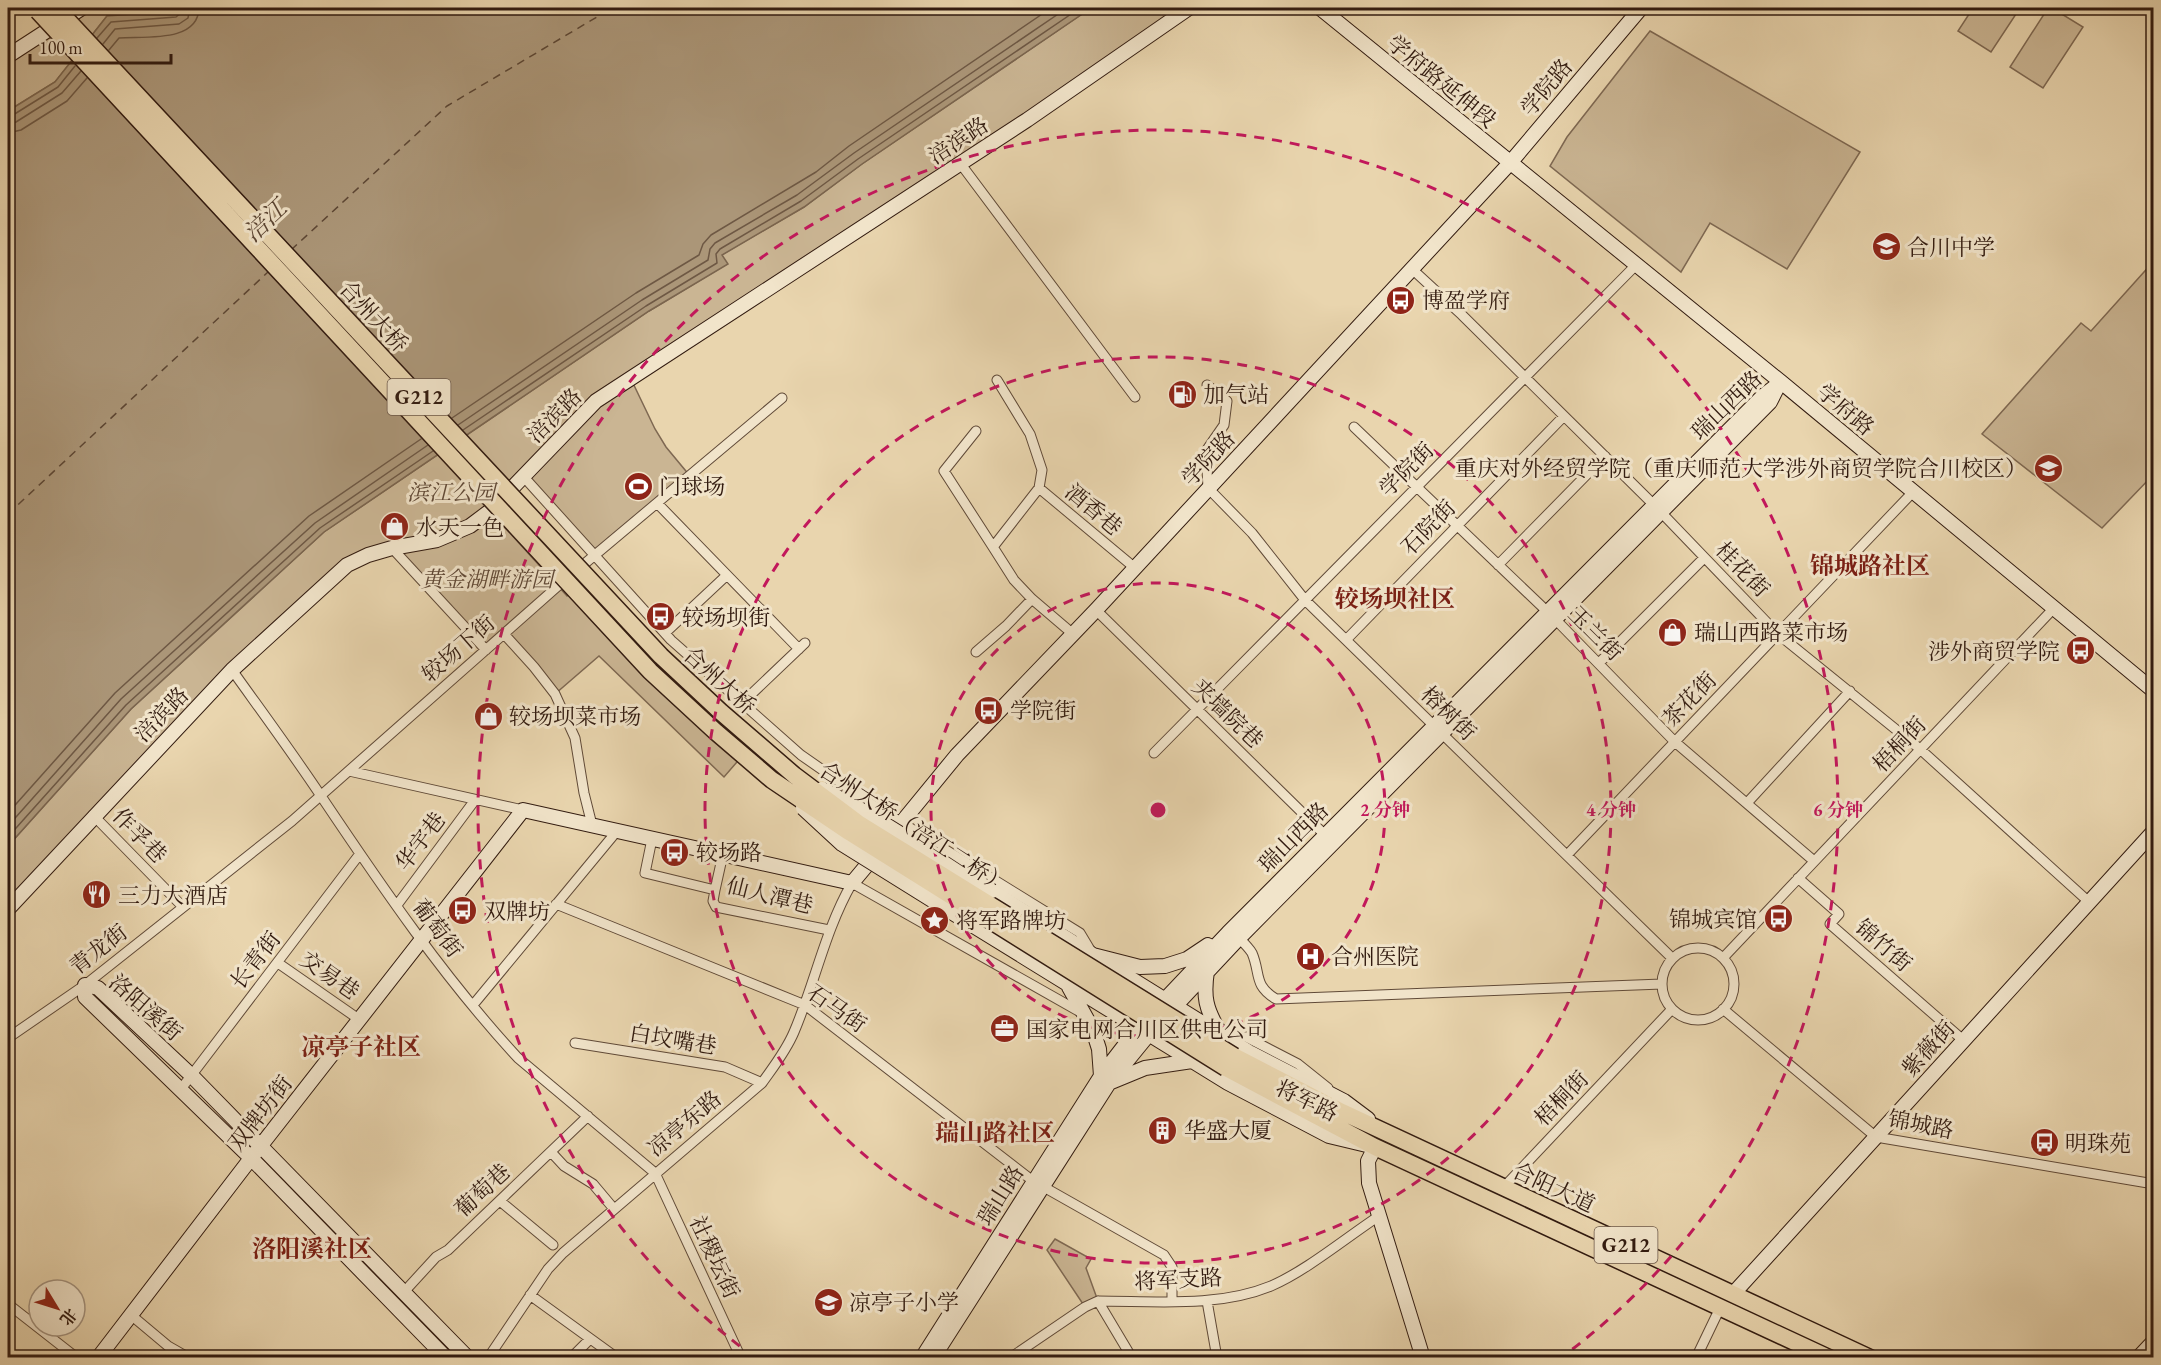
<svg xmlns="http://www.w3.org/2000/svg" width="2161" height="1365" font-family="'EB Garamond','Noto Serif SC',serif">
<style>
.green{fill:#cab593;stroke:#7e6852;stroke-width:1.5}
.water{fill:#ab9678;stroke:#7b654e;stroke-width:1.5}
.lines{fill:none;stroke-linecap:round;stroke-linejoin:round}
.shore{stroke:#6e5844;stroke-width:1.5}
.ferry{stroke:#5c4634;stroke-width:1.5;stroke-dasharray:8 6;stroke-linecap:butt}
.street-casing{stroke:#604a38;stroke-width:11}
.secondary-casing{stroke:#321b10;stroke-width:16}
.highway-casing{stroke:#321b10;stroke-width:19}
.street{stroke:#f1e4ca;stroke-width:9}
.secondary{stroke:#f1e4ca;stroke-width:14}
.highway{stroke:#e9d5ae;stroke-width:16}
.secondary-bridge-casing{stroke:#321b10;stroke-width:16;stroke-linecap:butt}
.highway-bridge-casing{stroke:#321b10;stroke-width:19;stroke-linecap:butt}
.secondary-bridge{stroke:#f1e4ca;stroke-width:14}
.highway-bridge{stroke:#e9d5ae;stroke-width:16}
.ring{fill:none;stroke:#c2185b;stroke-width:3;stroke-dasharray:10 8}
.labels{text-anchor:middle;stroke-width:6;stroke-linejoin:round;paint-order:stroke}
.shield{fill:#f1e4ca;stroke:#6b5748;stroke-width:1.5}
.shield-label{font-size:21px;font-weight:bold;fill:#321b10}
.street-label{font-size:22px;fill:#321b10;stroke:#f1e4ca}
.poi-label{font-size:22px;fill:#321b10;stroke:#f1e4ca;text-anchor:start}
.park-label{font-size:22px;font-style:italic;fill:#604937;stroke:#f1e4ca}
.water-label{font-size:24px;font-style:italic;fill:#5c4634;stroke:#f1e4ca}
.neighbourhood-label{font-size:24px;font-weight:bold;fill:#7a1f14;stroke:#f1e4ca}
.centre{fill:#c2185b;stroke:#f1e4ca;stroke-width:3}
.ring-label{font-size:18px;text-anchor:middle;font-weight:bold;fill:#c2185b;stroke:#f1e4ca;stroke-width:6;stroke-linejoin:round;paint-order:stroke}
</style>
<rect width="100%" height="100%" fill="#e9d5ae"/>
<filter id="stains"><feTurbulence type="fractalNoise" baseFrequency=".00333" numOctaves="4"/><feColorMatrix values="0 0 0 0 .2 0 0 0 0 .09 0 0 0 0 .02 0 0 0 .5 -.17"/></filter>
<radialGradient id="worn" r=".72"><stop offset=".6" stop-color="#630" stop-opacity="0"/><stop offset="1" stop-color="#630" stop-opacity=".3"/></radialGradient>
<path class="green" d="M 82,8 L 180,8 L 175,11 L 107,16 L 55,82 L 8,111 L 8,56 Z
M 1091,8 L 1189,8 L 631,379 L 655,429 L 666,447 L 690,476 L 594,556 L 524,477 L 490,511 L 567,596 L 575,589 L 743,755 L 724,777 L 599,656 L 555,694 L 504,634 L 486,650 L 392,548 L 368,555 L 232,670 L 8,909 L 8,846 L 131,709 L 324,532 L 649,311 L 727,264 L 721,255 L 804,207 L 862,164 Z
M 1973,8 L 2020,8 L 1991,52 L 1958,31 Z
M 2048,8 L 2052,8 L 2083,27 L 2043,88 L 2010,67 Z
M 1650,31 L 1860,152 L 1787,269 L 1710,223 L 1681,272 L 1550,166 L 1567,137 Z
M 2153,262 L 2153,475 L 2102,528 L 1982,434 L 2081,323 L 2091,331 Z
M 1055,1239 L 1091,1259 L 1086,1268 L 1098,1301 L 1085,1307 L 1047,1250 Z"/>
<path class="water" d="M 180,8 L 1091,8 L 862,164 L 804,207 L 722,255 L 728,264 L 649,311 L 324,532 L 131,709 L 8,846 L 8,111 L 55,82 L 107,16 L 175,11 Z"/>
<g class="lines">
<path class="shore" d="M 97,38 L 111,22 L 176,17 L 181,13 L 183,8
M 103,44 L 115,29 L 179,24 L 188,18 L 190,8
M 109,50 L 119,38 C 145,36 198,43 199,8
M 8,116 L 13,115 L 58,87 L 75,66
M 8,124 L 16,122 L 62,93 L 81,71
M 8,133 L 21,130 L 67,101 L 87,78
M 452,418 L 636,293 L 699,255 L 703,244 L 711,235 L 816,172 L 849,146 L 1051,8
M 458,425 L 642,300 L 708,260 L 710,249 L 715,243 L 797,195 L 854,153 L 1067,8
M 463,430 L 646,306 L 717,263 L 716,254 L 720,249 L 801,201 L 858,159 L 1080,8
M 8,813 L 115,693 L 309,516 L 421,439
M 8,826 L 121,699 L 315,523 L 428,445
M 8,837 L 126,705 L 320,528 L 433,451"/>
<path class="ferry" d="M 291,250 L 447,106 L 612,8
M 8,514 L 268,272"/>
<defs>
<path id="street" d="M 960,163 L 1135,397
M 1412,269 L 1462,315 L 1654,505 L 1778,634 L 1920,749 L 2089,902
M 997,380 L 1030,434 L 1042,470 L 1039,488
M 1207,385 L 1227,401 L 1224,425 L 1206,451 L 1208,488 L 1252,533 L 1305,600 L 1672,958
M 1354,427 L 1555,619 L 1675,742 L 1814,861
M 976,431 L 944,471 L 993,547
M 523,476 L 671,640 L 801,755 L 870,803 L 1080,933 L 1092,953
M 657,503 L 799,649
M 392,548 L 486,650
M 1498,565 L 1605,456
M 1096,610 L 1328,838
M 665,633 L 727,575
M 504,634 L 534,667 L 555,694 L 575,738 L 584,793 L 592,825
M 1073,634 L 1032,599 L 1014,580 L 993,547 L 1039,488 L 1135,568
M 1346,640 L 1564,416
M 976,652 L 1006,626 L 1032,599
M 1599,663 L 1704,558
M 232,670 C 262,712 293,754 321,796 C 382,887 444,978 518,1058 L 655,1173 L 741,1358
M 742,703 L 805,643
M 1154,753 L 1636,265
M 349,771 L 523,810
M 1747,803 L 1850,691
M 93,815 L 183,907
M 652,839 L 645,873 L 715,890 L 723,854
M 1567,855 L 1913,492
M 1798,878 L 1839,914 L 1830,924 L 1963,1040
M 715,890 L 713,901 L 716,907 L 829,930
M 556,904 L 805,1005 L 1033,1181
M 397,905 L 475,800
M 1239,938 C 1243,942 1249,948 1252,953 C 1261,974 1253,985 1276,999 L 1662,984
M1662 984a36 36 0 1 1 72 0a36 36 0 1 1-72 0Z
M 1723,958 L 2053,609
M 278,963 L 360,1020
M 473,1005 L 617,831
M 1723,1009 L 1876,1137 L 2154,1184
M 1222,1034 L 1246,1037 L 1298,1064 L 1328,1088
M 8,1038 L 85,985 L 292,821 L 558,586 L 782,398
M 575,1043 L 725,1067 L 762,1083
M 181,1089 L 359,855
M 551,1152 L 564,1166 L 593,1184 L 614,1209
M 1042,1186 L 1164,1255 L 1172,1267 L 1172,1301
M 1503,1188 L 1672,1009
M 500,1201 L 553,1245
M 403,1293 L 436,1257 L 448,1250 L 588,1116
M 530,1295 L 617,1358
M 1098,1301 L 1132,1358
M 1207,1301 L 1217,1358
M 8,1304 L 77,1358
M 131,1315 L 168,1346 L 189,1358
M 488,1358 L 548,1269 L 563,1253 L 762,1083 C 774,1066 786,1051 794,1032 C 815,983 825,930 852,883 L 1082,1013
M 571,1358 L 590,1339
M 1010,1358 L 1085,1307 L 1098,1301 C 1154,1301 1218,1308 1271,1286 C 1306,1271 1347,1237 1379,1216
M 1696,1358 L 1720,1308"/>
<path id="secondary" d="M 1320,8 L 1781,382 L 2154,691
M 8,56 L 82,8
M 889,838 L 957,755 L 1096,610 L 1510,163 L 1641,8
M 992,891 L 1093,955 L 1140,967 L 1165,966 L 1187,959 L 1208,945
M 8,909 L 232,670 L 347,565 L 368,555 L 392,548 L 437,540 L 470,526 L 490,511 L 596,401 L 1027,120 L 1189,8
M 972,925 L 1228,1083 L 1329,1136 L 1375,1147 L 1368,1161 L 1369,1183 L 1423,1358
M 1093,955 L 1249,1052 L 1344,1101 L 1368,1119
M 1207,971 C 1203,997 1206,1009 1219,1031
M 1069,987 L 1093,1030 L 1099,1049 L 1101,1076
M 1111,1082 L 1145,1068 L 1192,1061
M 1733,1294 L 2154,831
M 98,1358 L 255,1153 L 523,810 L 852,883 L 877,853
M 446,1358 L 251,1158 L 85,997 L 85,985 L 98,988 L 191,1075 L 468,1358
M 922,1358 L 1101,1076 L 1138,1028 L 1228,933 L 1763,396 L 1781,382
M 933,1358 L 1109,1083 L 1149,1034 L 1239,938 L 1770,402 L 1778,386
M 2138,1358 L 2154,1341"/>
<path id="highway" d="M 1234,1056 L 1342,1112 L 1870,1358
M 1226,1068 L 1375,1147 L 1829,1358"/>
</defs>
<use href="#street" class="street-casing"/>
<use href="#secondary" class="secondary-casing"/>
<use href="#highway" class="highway-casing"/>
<use href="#street" class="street"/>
<use href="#secondary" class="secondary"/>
<use href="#highway" class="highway"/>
<defs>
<path id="secondary-bridge" d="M 822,789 L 867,813 L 992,891
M 803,808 L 842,844 L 972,925"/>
<path id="highway-bridge" d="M 56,8 L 661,656 L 721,712 L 794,775 L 858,823 L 1234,1056
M 38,11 L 650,671 L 716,732 L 772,780 L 849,832 L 1226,1068"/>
</defs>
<use href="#secondary-bridge" class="secondary-bridge-casing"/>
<use href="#highway-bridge" class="highway-bridge-casing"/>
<use href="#secondary-bridge" class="secondary-bridge"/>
<use href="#highway-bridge" class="highway-bridge"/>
</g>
<g class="ring">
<circle cx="1158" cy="810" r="227"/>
<circle cx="1158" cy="810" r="453"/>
<path d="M754 1357A680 680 0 1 1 1562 1357"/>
</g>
<defs>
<symbol id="school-disc" viewBox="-11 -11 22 22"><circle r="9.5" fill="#8f2418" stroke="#f1e4ca"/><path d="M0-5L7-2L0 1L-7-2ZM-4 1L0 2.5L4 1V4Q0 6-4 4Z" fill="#fff"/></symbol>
<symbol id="bus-disc" viewBox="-11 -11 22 22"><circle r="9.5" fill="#8f2418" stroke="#f1e4ca"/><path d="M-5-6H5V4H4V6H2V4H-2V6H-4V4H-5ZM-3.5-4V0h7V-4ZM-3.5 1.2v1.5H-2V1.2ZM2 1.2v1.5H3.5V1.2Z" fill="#fff"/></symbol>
<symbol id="fuel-disc" viewBox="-11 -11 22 22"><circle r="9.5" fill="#8f2418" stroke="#f1e4ca"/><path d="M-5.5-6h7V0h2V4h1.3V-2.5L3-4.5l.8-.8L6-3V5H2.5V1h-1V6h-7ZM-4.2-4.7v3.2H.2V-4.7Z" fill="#fff"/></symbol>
<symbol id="university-disc" viewBox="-11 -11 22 22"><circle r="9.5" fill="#8f2418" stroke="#f1e4ca"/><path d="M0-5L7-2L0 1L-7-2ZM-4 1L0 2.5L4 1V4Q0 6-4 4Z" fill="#fff"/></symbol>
<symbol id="stadium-disc" viewBox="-11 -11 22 22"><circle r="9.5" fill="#8f2418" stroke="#f1e4ca"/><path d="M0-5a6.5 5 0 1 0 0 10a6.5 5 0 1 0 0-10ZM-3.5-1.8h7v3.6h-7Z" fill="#fff"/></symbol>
<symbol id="shop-disc" viewBox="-11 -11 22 22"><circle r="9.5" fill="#8f2418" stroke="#f1e4ca"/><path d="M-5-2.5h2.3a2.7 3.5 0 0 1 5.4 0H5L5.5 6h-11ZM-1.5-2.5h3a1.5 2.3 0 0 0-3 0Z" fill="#fff"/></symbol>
<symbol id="restaurant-disc" viewBox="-11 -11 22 22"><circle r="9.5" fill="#8f2418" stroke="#f1e4ca"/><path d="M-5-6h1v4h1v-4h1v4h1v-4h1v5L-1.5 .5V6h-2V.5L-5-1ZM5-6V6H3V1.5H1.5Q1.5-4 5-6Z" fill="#fff"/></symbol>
<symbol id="sight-disc" viewBox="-11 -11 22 22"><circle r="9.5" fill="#8f2418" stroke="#f1e4ca"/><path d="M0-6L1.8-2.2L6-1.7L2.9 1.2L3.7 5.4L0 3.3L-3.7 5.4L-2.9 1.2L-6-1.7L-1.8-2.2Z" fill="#fff"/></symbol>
<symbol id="hospital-disc" viewBox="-11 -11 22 22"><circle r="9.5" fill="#8f2418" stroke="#f1e4ca"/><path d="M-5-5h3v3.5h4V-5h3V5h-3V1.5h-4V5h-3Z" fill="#fff"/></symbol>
<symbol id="office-disc" viewBox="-11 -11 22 22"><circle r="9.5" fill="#8f2418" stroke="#f1e4ca"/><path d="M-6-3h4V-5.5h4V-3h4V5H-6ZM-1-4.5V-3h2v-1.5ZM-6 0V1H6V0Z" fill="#fff"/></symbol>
<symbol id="building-disc" viewBox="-11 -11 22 22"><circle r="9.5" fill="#8f2418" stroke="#f1e4ca"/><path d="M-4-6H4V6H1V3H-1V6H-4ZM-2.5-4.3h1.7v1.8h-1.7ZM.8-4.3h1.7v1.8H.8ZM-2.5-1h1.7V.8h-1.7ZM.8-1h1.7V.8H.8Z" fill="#fff"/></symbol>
</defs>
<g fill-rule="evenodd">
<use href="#school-disc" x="1870" y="230" width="33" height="33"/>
<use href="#bus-disc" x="1384" y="284" width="33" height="33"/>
<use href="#fuel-disc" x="1166" y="378" width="33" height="33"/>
<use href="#university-disc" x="2032" y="452" width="33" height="33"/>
<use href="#stadium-disc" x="622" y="470" width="33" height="33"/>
<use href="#shop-disc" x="378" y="510" width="33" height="33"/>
<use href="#bus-disc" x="644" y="600" width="33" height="33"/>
<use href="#shop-disc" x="1656" y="616" width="33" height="33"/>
<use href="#bus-disc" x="2064" y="634" width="33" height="33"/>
<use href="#bus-disc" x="972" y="694" width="33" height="33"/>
<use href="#shop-disc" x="472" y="700" width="33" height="33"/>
<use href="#bus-disc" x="658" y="836" width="33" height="33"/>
<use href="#restaurant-disc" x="80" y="878" width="33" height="33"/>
<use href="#bus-disc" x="446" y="894" width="33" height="33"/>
<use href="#bus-disc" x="1762" y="902" width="33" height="33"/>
<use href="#sight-disc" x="918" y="904" width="33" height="33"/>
<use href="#hospital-disc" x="1294" y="940" width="33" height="33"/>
<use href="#office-disc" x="988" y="1012" width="33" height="33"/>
<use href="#building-disc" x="1146" y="1114" width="33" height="33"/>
<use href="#bus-disc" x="2028" y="1126" width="33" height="33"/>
<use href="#school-disc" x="812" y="1286" width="33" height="33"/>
</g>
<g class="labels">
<g class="shield">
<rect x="387.5" y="379" width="63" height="36" rx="4.5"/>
<rect x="1594.5" y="1227" width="63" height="36" rx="4.5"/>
</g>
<g class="shield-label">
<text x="419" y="404">G212</text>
<text x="1626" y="1252">G212</text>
</g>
<g class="street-label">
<text transform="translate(1442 81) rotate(39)" y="8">学府路延伸段</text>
<text transform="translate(1546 87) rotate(-50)" y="8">学院路</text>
<text transform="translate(958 140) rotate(-33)" y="8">涪滨路</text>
<text transform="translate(374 316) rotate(47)" y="8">合州大桥</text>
<text transform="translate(1726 405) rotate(-44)" y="8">瑞山西路</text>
<text transform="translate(1846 409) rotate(40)" y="8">学府路</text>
<text transform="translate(554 415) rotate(-45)" y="8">涪滨路</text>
<text transform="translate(1208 458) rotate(-47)" y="8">学院路</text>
<text transform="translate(1406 469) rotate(-45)" y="8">学院街</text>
<text transform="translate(1094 509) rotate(40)" y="8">酒香巷</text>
<text transform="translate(1428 527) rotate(-46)" y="8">石院街</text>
<text transform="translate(1743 569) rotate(46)" y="8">桂花街</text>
<text transform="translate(1596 633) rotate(45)" y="8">玉兰街</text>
<text transform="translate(458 648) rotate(-41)" y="8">较场下街</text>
<text transform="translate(720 680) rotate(42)" y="8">合州大桥</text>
<text transform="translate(1689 699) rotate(-46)" y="8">茶花街</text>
<text transform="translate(1228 713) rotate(44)" y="8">夹墙院巷</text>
<text transform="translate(1449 713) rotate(44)" y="8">榕树街</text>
<text transform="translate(161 714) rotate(-46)" y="8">涪滨路</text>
<text transform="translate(1899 744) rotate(-47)" y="8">梧桐街</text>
<text transform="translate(914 827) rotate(33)" y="8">合州大桥（涪江二桥）</text>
<text transform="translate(140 835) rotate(46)" y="8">作孚巷</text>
<text transform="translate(1293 837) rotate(-45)" y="8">瑞山西路</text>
<text transform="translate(420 841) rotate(-53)" y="8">华宇巷</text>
<text transform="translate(770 895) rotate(14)" y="8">仙人潭巷</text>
<text transform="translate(438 928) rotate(53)" y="8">葡萄街</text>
<text transform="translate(1884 945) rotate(41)" y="8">锦竹街</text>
<text transform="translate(98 949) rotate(-38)" y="8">青龙街</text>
<text transform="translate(255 960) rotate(-52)" y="8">长青街</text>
<text transform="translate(330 975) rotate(35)" y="8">交易巷</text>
<text transform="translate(146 1007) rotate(41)" y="8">洛阳溪街</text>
<text transform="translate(837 1008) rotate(35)" y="8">石马街</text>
<text transform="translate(673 1039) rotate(9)" y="8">白坟嘴巷</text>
<text transform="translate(1928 1048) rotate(-48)" y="8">紫薇街</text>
<text transform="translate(1561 1098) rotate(-46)" y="8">梧桐街</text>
<text transform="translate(1307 1100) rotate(26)" y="8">将军路</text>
<text transform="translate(260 1113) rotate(-52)" y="8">双牌坊街</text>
<text transform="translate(684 1123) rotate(-40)" y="8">凉亭东路</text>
<text transform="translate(1921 1124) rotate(11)" y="8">锦城路</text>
<text transform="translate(1554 1187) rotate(25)" y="8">合阳大道</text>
<text transform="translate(482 1190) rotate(-43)" y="8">葡萄巷</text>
<text transform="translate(1000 1195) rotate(-58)" y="8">瑞山路</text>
<text transform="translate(715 1257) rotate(65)" y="8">社稷坛街</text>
<text transform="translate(1178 1279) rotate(-3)" y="8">将军支路</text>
</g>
<g class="poi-label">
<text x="1907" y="255">合川中学</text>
<text x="1422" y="308">博盈学府</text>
<text x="1203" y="402">加气站</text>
<text x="2027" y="476" text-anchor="end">重庆对外经贸学院（重庆师范大学涉外商贸学院合川校区）</text>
<text x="659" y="494">门球场</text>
<text x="416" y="535">水天一色</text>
<text x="682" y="625">较场坝街</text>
<text x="1694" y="640">瑞山西路菜市场</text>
<text x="2060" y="659" text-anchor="end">涉外商贸学院</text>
<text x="1010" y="718">学院街</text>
<text x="509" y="724">较场坝菜市场</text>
<text x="696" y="860">较场路</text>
<text x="118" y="903">三力大酒店</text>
<text x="484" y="919">双牌坊</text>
<text x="1757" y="927" text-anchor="end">锦城宾馆</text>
<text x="956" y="928">将军路牌坊</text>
<text x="1331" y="964">合州医院</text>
<text x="1026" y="1037">国家电网合川区供电公司</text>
<text x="1184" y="1138">华盛大厦</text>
<text x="2065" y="1151">明珠苑</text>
<text x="849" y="1310">凉亭子小学</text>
</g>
<g class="park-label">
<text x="451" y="500">滨江公园</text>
<text x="487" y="587">黄金湖畔游园</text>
</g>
<g class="water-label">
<text transform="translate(265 221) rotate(-43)" y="8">涪江</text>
</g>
<g class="neighbourhood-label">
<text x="1870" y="574">锦城路社区</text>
<text x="1395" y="607">较场坝社区</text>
<text x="361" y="1055">凉亭子社区</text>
<text x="995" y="1141">瑞山路社区</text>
<text x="312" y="1257">洛阳溪社区</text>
</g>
</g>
<circle cx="1158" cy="810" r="9" class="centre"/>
<g class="ring-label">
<text x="1385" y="816">2 分钟</text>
<text x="1611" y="816">4 分钟</text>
<text x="1838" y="816">6 分钟</text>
</g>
<rect width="2161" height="1365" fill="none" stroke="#e9d5ae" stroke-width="30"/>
<rect x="9" y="9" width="2143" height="1347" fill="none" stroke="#321b10" stroke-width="3"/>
<rect x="15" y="15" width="2131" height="1335" fill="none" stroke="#321b10" stroke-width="1.5"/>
<g transform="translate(57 1308) rotate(128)"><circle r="28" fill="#f1e4ca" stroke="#a59480" stroke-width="1.5"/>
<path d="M0-4.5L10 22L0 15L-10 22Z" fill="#8f2418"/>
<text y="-9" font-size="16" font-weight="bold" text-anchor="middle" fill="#321b10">北</text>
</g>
<path d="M30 54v9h141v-9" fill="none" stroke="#321b10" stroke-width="3"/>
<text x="39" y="54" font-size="18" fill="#321b10" stroke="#f1e4ca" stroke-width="4.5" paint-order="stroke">100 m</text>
<rect width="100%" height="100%" filter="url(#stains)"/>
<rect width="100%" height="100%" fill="url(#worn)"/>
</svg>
